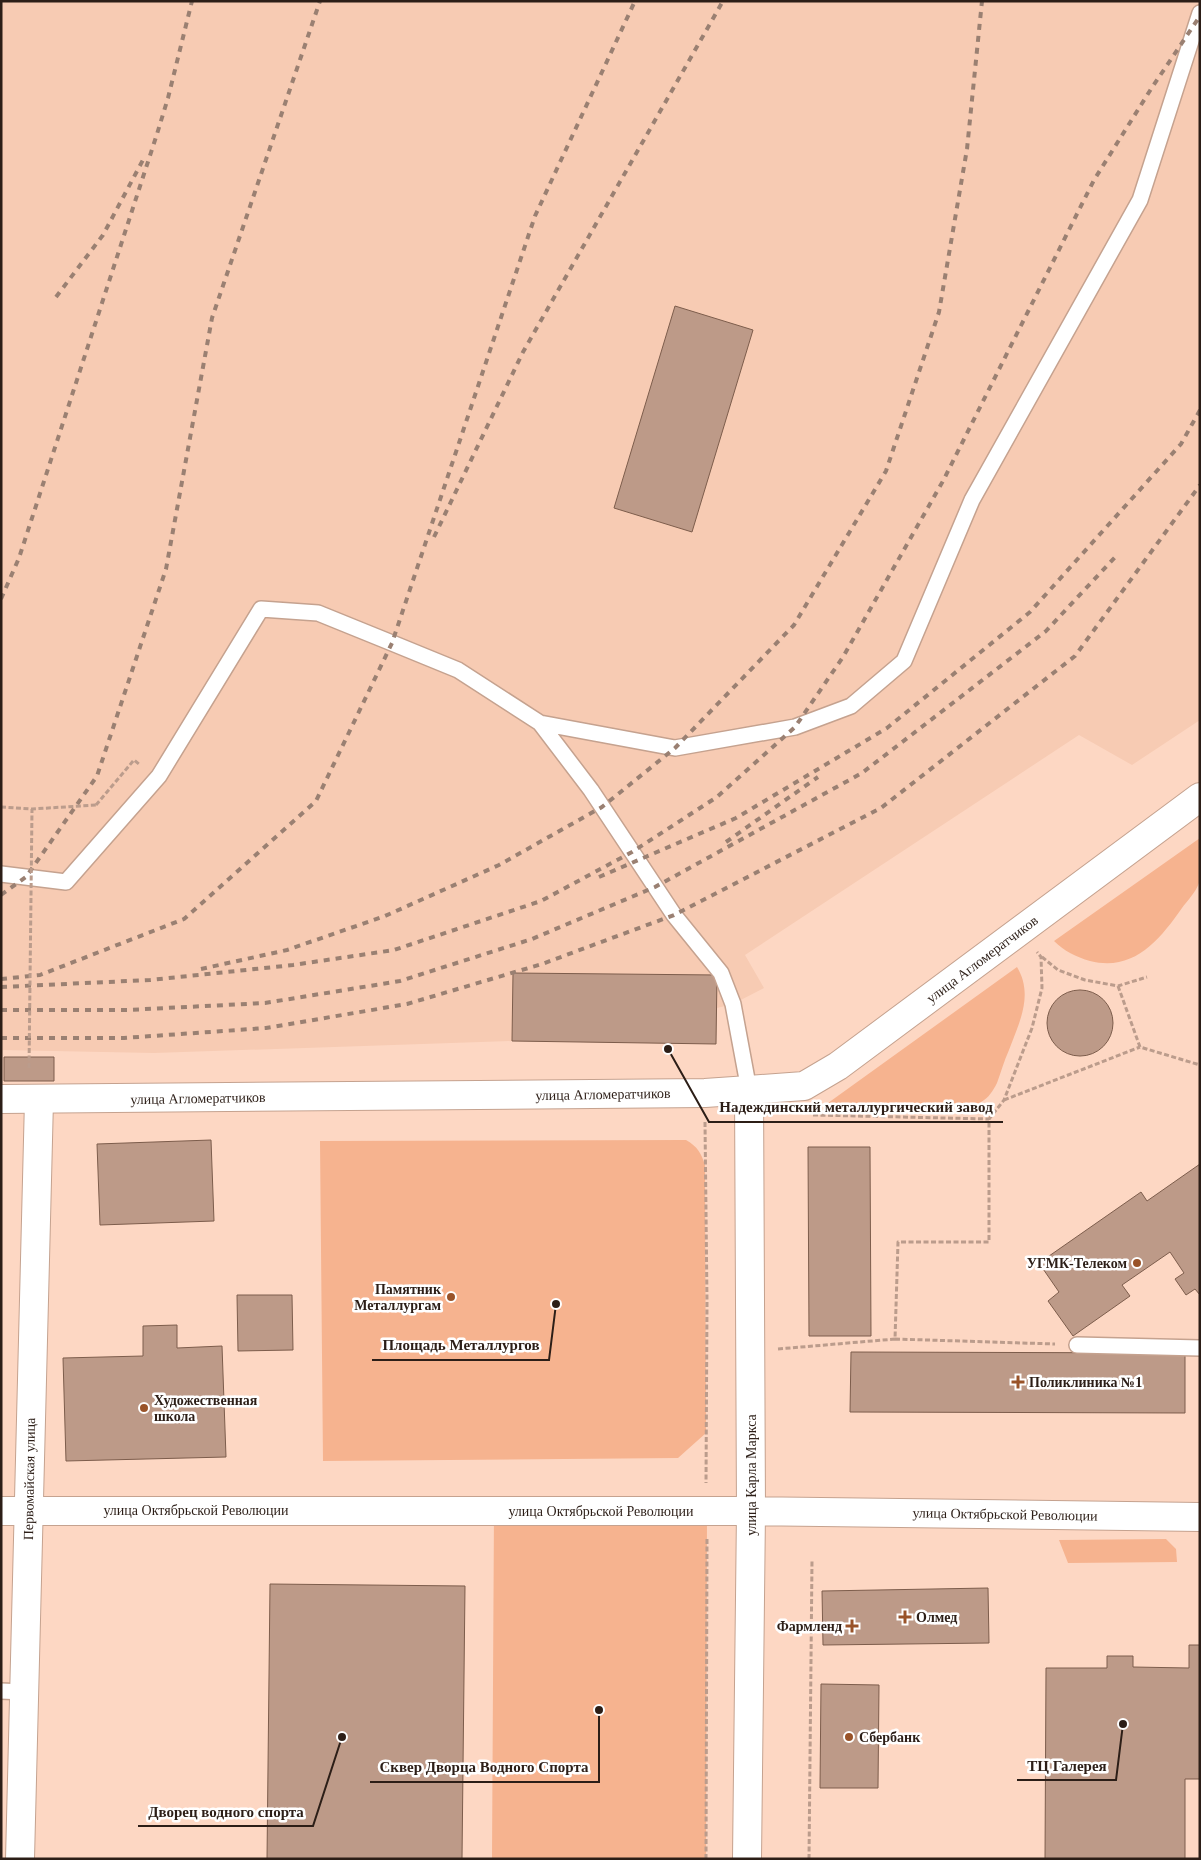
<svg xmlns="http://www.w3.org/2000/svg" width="1201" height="1860" font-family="'Times New Roman',serif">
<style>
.built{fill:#f7cbb3}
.green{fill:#f6b38f}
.building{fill:#bd9a88;stroke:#7d5d4c}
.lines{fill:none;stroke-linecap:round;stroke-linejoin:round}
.lane-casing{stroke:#c5a28f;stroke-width:18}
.street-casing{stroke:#c5a28f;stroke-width:30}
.secondary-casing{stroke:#c5a28f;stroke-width:30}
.path{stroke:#bb9c8c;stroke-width:3;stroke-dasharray:5 2.5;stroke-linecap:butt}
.lane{stroke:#fff;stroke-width:15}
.street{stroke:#fff;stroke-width:28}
.secondary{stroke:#fff;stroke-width:28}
.rail{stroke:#9a8072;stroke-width:4;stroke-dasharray:6 6;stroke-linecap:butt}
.path-bridge{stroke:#bb9c8c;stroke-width:3;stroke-dasharray:5 2.5;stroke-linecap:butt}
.poi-dot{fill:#995329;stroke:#fff;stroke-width:2}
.labels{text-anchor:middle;stroke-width:5;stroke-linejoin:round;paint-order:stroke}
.street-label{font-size:14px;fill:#2c1e17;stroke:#fff}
.poi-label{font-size:14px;font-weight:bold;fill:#2c1e17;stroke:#fff;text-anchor:start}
.leader{fill:none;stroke:#2c1e17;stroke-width:2}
.callout-dot{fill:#2c1e17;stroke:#fff;stroke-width:2}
.callout-label{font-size:15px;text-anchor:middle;font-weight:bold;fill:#2c1e17;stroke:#fff;stroke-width:5;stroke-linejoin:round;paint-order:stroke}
</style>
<rect width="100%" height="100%" fill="#fdd7c3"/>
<path class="built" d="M 1,1 L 1200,1 L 1200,720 L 1132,765 L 1079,735 L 745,955 L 764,988 L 733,1004 L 717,1008 L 716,1044 L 512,1041 L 154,1053 L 1,1050 Z"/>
<path class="green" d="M 1200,838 C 1200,847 1201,876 1199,883 C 1196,892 1187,901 1182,908 C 1159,941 1133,972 1090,961 C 1076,957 1064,951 1054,941 Z
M 1017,967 C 1034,995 1019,1023 1009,1050 C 1004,1061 1001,1072 997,1083 C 988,1101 980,1105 961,1107 L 828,1103 Z
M 686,1140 C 698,1147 701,1153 705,1165 L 706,1433 L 678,1458 L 323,1461 L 320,1141 Z
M 494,1510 L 707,1511 L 706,1859 L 492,1859 Z
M 1166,1539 L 1176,1549 L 1177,1562 L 1068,1563 L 1059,1540 Z"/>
<path class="building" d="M 675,306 L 753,330 L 692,532 L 614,508 Z
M 513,973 L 717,975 L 716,1044 L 512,1041 Z
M1047 1023a33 33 0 1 1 66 0a33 33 0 1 1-66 0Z
M 4,1057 L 54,1057 L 54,1081 L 4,1081 Z
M 211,1140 L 214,1221 L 100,1225 L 97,1144 Z
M 808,1147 L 870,1147 L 871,1336 L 809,1336 Z
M 1200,1164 L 1200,1295 L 1195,1289 L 1186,1295 L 1175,1279 L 1184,1273 L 1170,1252 L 1122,1285 L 1130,1296 L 1073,1336 L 1048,1301 L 1059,1292 L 1039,1263 L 1141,1192 L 1147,1201 Z
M 237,1295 L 292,1295 L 293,1350 L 238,1351 Z
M 177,1325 L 177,1348 L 222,1346 L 226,1457 L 66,1461 L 63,1358 L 143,1356 L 143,1326 Z
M 851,1352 L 1185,1353 L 1185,1413 L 850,1412 Z
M 270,1584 L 465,1586 L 462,1859 L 267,1859 Z
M 988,1588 L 989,1643 L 823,1645 L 822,1591 Z
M 1189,1645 L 1200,1645 L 1200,1779 L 1185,1779 L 1185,1859 L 1045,1859 L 1046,1668 L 1107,1668 L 1107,1656 L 1133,1656 L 1133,1667 L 1189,1668 Z
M 821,1684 L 879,1685 L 878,1788 L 820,1788 Z"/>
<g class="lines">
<defs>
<path id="lane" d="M 540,723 L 675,748 L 795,727 L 851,706 L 904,661 L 972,500 L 1140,200 L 1200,13
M 1,874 L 66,882 L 159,776 L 261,609 L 318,613 L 392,643 L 458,670 L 540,723 L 591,790 L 674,915 L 721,973 L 733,1004 L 749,1090
M 1077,1345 L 1200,1348
M 1,1691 L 24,1692"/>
<path id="street" d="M 749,1090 L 804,1086 L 838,1066 L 1200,797
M 1,1511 L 751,1511
M 20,1859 L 39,1100"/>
<path id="secondary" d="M 1,1099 L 705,1093 L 749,1090 L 751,1511 L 747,1859
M 751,1511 L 1200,1517"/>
</defs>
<use href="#lane" class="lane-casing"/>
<use href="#street" class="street-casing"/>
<use href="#secondary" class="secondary-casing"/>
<path class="path" d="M 96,805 L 134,760 L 139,764
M 1042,957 L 1058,970 L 1085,980 L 1118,986 L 1147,977
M 1118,986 L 1140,1047 L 1200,1065
M 1004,1100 L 1140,1047
M 813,1115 L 989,1119
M 705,1122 L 707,1302 L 706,1483
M 895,1339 L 1055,1344
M 778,1349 L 895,1339 L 898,1242 L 989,1242 L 989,1119 L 1004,1100 L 1032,1028 L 1042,988 L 1041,957 L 1037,952
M 706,1859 L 707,1539
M 809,1859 L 812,1561"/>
<use href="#lane" class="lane"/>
<use href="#street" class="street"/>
<use href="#secondary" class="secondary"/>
<path class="rail" d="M 56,297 L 103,235 L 144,158
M 434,537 L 523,352 L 723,1
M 1,599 L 19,558 L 157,134 L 168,98 L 192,1
M 726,842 L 818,777
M 599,877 L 736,818 L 887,728 L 1030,612 L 1181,444 L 1200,410
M 1,895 L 26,877 L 97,776 L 166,569 L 212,318 L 320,1
M 201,969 L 287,950 L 385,916 L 499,865 L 602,807 L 675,748 L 794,625 L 886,471 L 939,312 L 967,149 L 982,1
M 1,979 L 40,975 L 184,919 L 316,801 L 392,643 L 535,216 L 635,1
M 1,987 L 150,980 L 293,965 L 394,950 L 541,901 L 632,852 L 717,797 L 795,727 L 843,657 L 943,481 L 1094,180 L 1151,89 L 1200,16
M 1,1010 L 127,1010 L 265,1003 L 400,981 L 532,939 L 655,887 L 862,773 L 1046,631 L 1118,554
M 1,1038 L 124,1038 L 266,1028 L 407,1004 L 542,964 L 674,915 L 881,808 L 1075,656 L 1200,485"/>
<path class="path-bridge" d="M 1,807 L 32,809 L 96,805
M 29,1068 L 32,809"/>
</g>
<g class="poi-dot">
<circle cx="1137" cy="1263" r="5"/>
<circle cx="451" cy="1297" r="5"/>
<path d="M1015.5 1374.5h5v5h5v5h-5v5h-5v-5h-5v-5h5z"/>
<circle cx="144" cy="1408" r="5"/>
<path d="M902.5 1609.5h5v5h5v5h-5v5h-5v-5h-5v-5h5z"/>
<path d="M849.5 1618.5h5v5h5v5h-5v5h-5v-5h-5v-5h5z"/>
<circle cx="849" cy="1737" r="5"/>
</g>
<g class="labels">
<g class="street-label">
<text transform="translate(982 959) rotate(-37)" y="5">улица Агломератчиков</text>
<text transform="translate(603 1094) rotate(-1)" y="5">улица Агломератчиков</text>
<text transform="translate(198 1098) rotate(-1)" y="5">улица Агломератчиков</text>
<text transform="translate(751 1475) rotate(-90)" y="5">улица Карла Маркса</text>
<text transform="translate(29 1479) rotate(-89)" y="5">Первомайская улица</text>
<text x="196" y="1515">улица Октябрьской Революции</text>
<text x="601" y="1516">улица Октябрьской Революции</text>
<text transform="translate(1005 1514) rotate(1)" y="5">улица Октябрьской Революции</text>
</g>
<g class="poi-label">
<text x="1127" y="1268" text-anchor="end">УГМК-Телеком</text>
<text x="441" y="1294" text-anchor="end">Памятник<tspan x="441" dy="16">Металлургам</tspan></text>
<text x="1029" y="1387">Поликлиника №1</text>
<text x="154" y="1405">Художественная<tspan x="154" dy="16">школа</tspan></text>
<text x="916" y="1622">Олмед</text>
<text x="842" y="1631" text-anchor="end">Фармленд</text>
<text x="859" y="1742">Сбербанк</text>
</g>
</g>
<path class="leader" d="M668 1049L709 1122H1003M556 1304L549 1360H372M1123 1724L1116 1780H1017M599 1710L599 1782H370M342 1737L313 1826H138"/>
<g class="callout-dot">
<circle cx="668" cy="1049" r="5"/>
<circle cx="556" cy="1304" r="5"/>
<circle cx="1123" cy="1724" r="5"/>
<circle cx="599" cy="1710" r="5"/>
<circle cx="342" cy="1737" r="5"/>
</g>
<g class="callout-label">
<text x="856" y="1112">Надеждинский металлургический завод</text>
<text x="461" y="1350">Площадь Металлургов</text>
<text x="1067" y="1771">ТЦ Галерея</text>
<text x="484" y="1772">Сквер Дворца Водного Спорта</text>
<text x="226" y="1817">Дворец водного спорта</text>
</g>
<rect width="1201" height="1860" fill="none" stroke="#2c1e17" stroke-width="5"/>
</svg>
